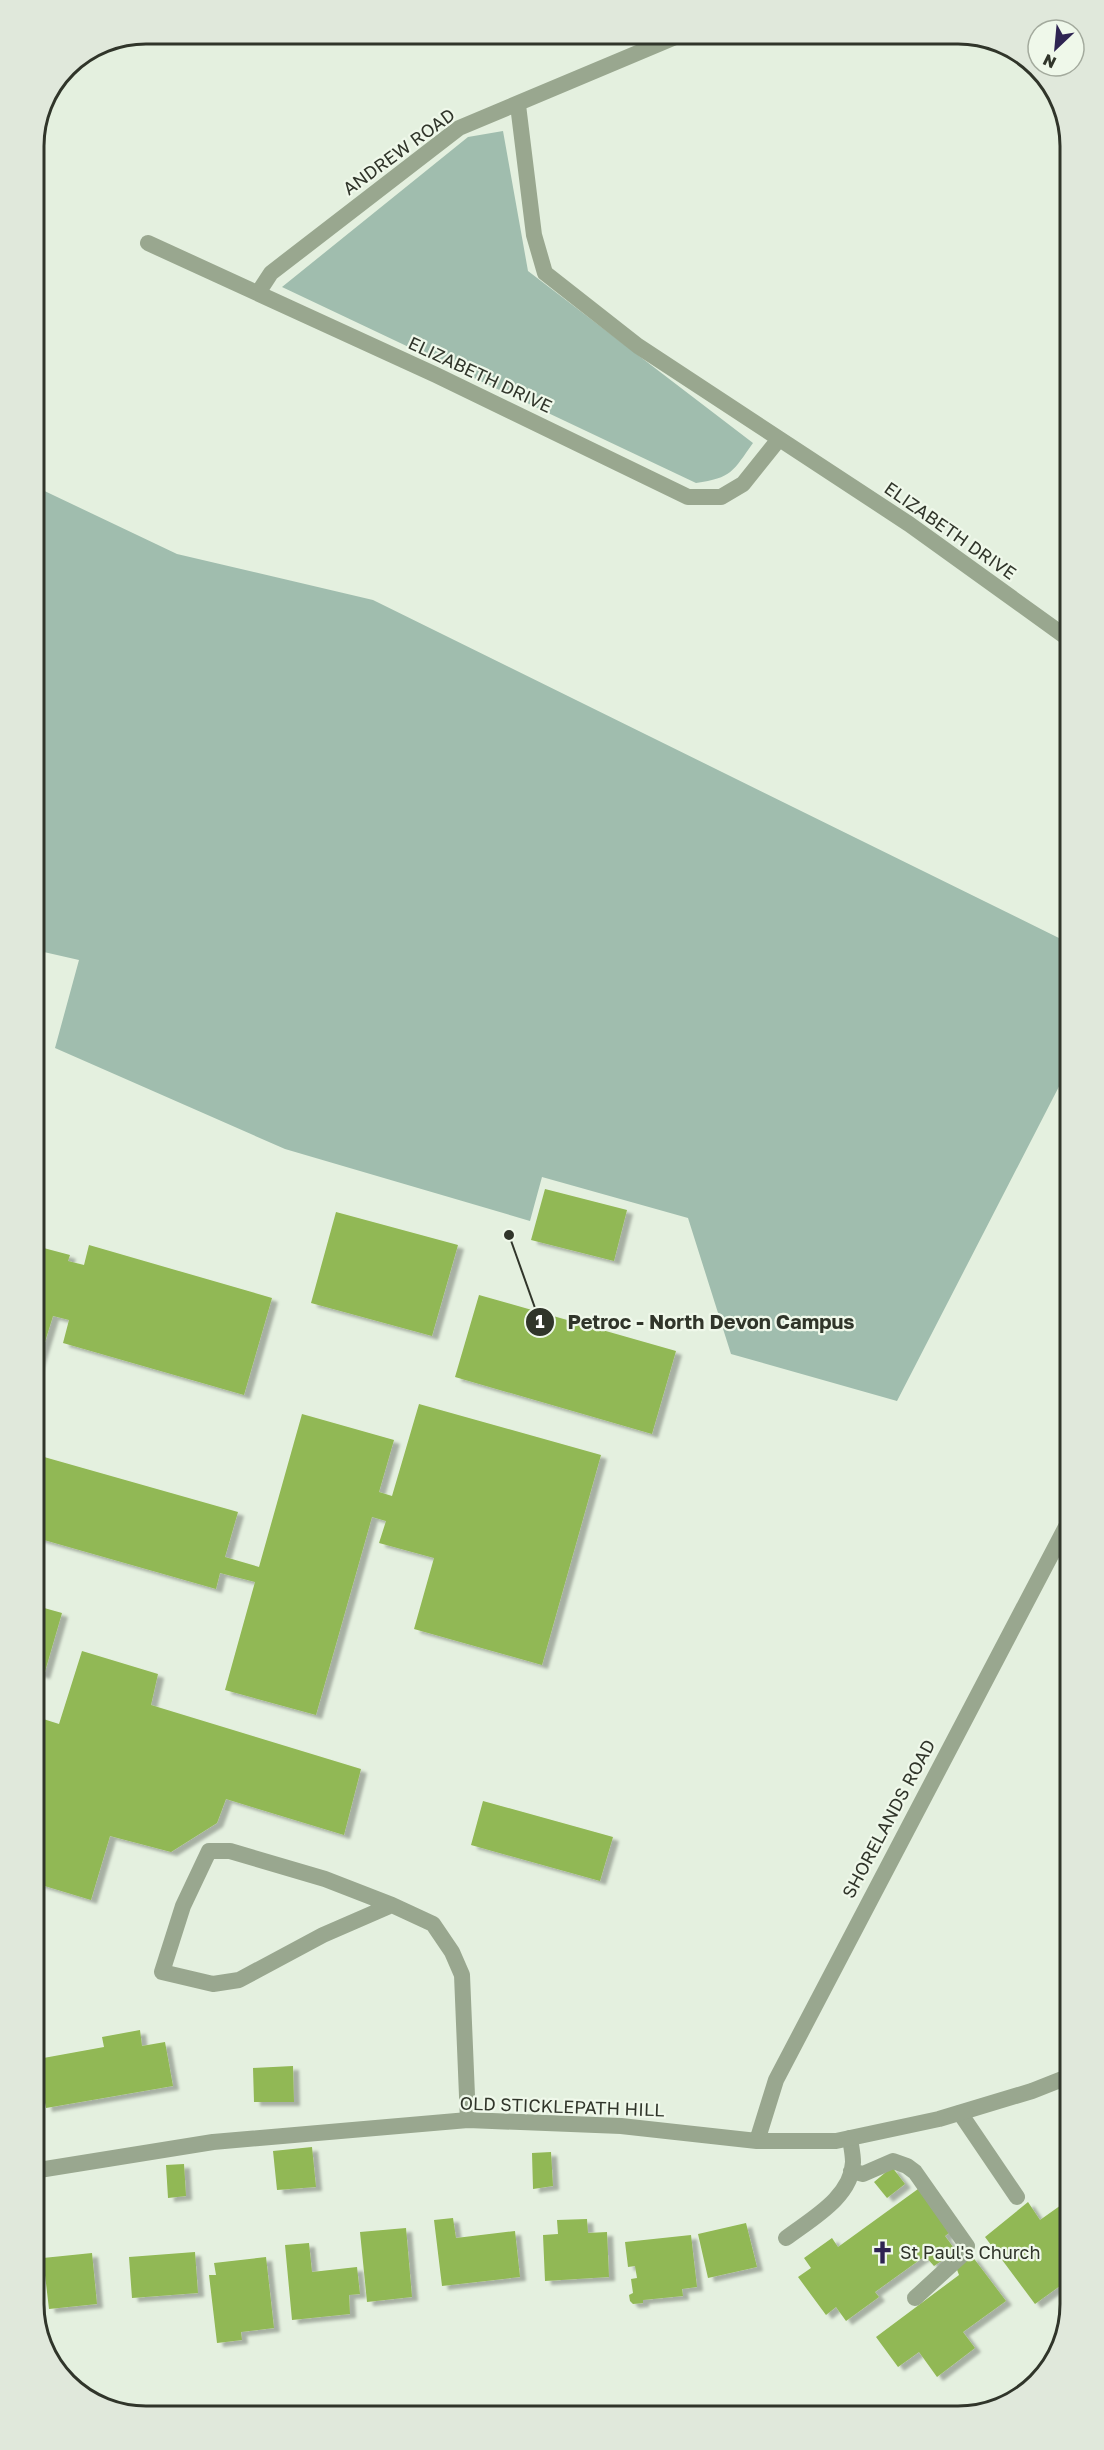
<svg xmlns="http://www.w3.org/2000/svg" width="1104" height="2450" font-family="'Golos Text',sans-serif">
<style>
.green{fill:#a0bdae}
.building{fill:#91b854;filter:url(#shadow)}
.lines{fill:none;stroke-linecap:round;stroke-linejoin:round}
.service{stroke:#99a78f;stroke-width:16}
.minor{stroke:#99a78f;stroke-width:16}
.labels{text-anchor:middle;stroke-width:4.5;stroke-linejoin:round;paint-order:stroke}
.street-label{font-size:18px;fill:#30352a;stroke:#eff8ea}
.poi-label{font-size:18px;fill:#30352a;stroke:#eff8ea;text-anchor:start}
.rim{fill:none;stroke:#30352a;stroke-width:3}
.leader{fill:none;stroke:#30352a;stroke-width:2}
.callout-dot{fill:#30352a;stroke:#eff8ea;stroke-width:2}
.mark-label{font-size:18px;text-anchor:middle;font-weight:bold;fill:#fff}
.callout-label{font-size:20px;text-anchor:middle;font-weight:bold;fill:#30352a;stroke:#eff8ea;stroke-width:4.5;stroke-linejoin:round;paint-order:stroke}
</style>
<defs>
<filter id="shadow"><feDropShadow dx="6" dy="4" stdDeviation="1.5" flood-color="#0004"/></filter>
</defs>
<rect width="100%" height="100%" fill="#e4f0df"/>
<path class="green" d="M 503,131 L 528,271 L 753,443 C 733,471 732,478 696,483 L 282,287 L 468,137 Z
M 34,486 L 177,554 L 373,600 L 1067,942 L 1068,1069 L 897,1401 L 731,1354 L 688,1218 L 542,1177 L 530,1221 L 285,1149 L 55,1048 L 79,960 L 35,950 Z"/>
<path class="building" d="M 545,1189 L 627,1210 L 614,1261 L 531,1240 Z
M 336,1212 L 458,1245 L 432,1336 L 311,1303 Z
M 89,1245 L 272,1298 L 244,1395 L 63,1343 L 69,1320 L 53,1316 L 36,1371 L 36,1246 L 70,1255 L 68,1261 L 84,1265 Z
M 479,1295 L 676,1351 L 652,1434 L 455,1377 Z
M 419,1404 L 601,1455 L 542,1665 L 414,1629 L 434,1558 L 379,1543 L 386,1521 L 372,1517 L 316,1715 L 225,1690 L 255,1582 L 220,1573 L 216,1589 L 37,1538 L 37,1455 L 238,1512 L 225,1557 L 259,1567 L 302,1414 L 394,1440 L 379,1492 L 392,1496 Z
M 37,1606 L 62,1613 L 44,1675 L 37,1673 Z
M 82,1651 L 158,1674 L 151,1705 L 361,1769 L 344,1835 L 226,1799 L 217,1823 L 171,1852 L 110,1836 L 91,1900 L 38,1884 L 37,1717 L 59,1724 Z
M 483,1801 L 613,1837 L 600,1881 L 471,1845 Z
M 140,2030 L 142,2046 L 165,2042 L 173,2086 L 46,2108 L 44,2097 L 38,2098 L 38,2059 L 104,2047 L 102,2037 Z
M 293,2066 L 294,2102 L 254,2102 L 253,2068 Z
M 312,2147 L 316,2187 L 277,2190 L 273,2151 Z
M 551,2152 L 553,2186 L 533,2189 L 532,2153 Z
M 184,2164 L 186,2196 L 168,2198 L 166,2165 Z
M 892,2167 L 905,2184 L 887,2198 L 874,2182 Z
M 918,2189 L 949,2233 L 945,2236 L 956,2251 L 934,2266 L 925,2256 L 875,2292 L 879,2297 L 846,2321 L 836,2307 L 826,2315 L 798,2277 L 811,2268 L 804,2258 L 832,2238 L 838,2247 Z
M 1071,2198 L 1071,2278 L 1035,2304 L 985,2237 L 1028,2202 L 1040,2220 Z
M 453,2218 L 456,2238 L 515,2231 L 520,2277 L 442,2286 L 434,2220 Z
M 587,2219 L 588,2233 L 607,2232 L 609,2277 L 545,2281 L 543,2235 L 558,2234 L 557,2220 Z
M 746,2223 L 757,2267 L 708,2278 L 698,2234 Z
M 406,2228 L 412,2297 L 367,2302 L 360,2232 Z
M 691,2235 L 697,2287 L 682,2289 L 683,2296 L 643,2300 L 643,2303 L 633,2304 L 630,2301 L 629,2295 L 633,2293 L 631,2279 L 637,2278 L 635,2266 L 628,2267 L 625,2242 Z
M 309,2243 L 312,2272 L 357,2267 L 360,2294 L 349,2295 L 350,2314 L 292,2320 L 285,2245 Z
M 195,2252 L 198,2293 L 132,2298 L 129,2257 Z
M 92,2253 L 97,2304 L 49,2309 L 43,2258 Z
M 972,2256 L 1006,2301 L 963,2332 L 975,2348 L 937,2377 L 919,2352 L 898,2367 L 876,2337 L 959,2275 L 956,2267 Z
M 266,2257 L 274,2328 L 241,2332 L 242,2340 L 217,2343 L 209,2275 L 216,2275 L 214,2263 Z"/>
<g class="lines">
<path class="service" d="M 392,1905 L 323,1935 L 239,1980 L 213,1984 L 162,1972 L 183,1906 L 209,1851 L 230,1851 L 325,1879 L 392,1905 L 433,1924 L 452,1952 L 462,1975 L 468,2120
M 960,2113 L 1017,2197
M 851,2171 L 863,2174 L 893,2161 L 907,2166 L 915,2172 L 967,2246 L 963,2254 L 915,2298
M 786,2238 C 811,2219 852,2197 853,2162 C 853,2154 851,2146 850,2138"/>
<path class="minor" d="M 518,105 L 534,235 L 545,273 L 638,346 L 909,524 L 1066,637
M 148,243 L 436,375 L 688,497 L 721,497 L 743,484 L 779,439
M 258,293 L 271,273 L 459,128 L 685,33
M 757,2141 L 776,2080 L 1069,1521
M 39,2170 L 213,2142 L 468,2120 L 621,2126 L 757,2141 L 836,2141 L 939,2119 L 1032,2091 L 1070,2076"/>
</g>
<defs>
<symbol id="church-bare" viewBox="-9 -9 18 18"><path d="M-1.2-6h2.4v3.5h3.3v2.4h-3.3V6h-2.4V-.1h-3.3v-2.4h3.3Z" fill="#2e2452" stroke="#eff8ea" stroke-width="2.5" paint-order="stroke"/></symbol>
</defs>
<g fill-rule="evenodd">
<use href="#church-bare" x="866" y="2236" width="33" height="33"/>
</g>
<g class="labels">
<g class="street-label">
<text transform="translate(399 152) rotate(-36)" y="6">ANDREW ROAD</text>
<text transform="translate(480 375) rotate(25)" y="6">ELIZABETH DRIVE</text>
<text transform="translate(950 531) rotate(35)" y="6">ELIZABETH DRIVE</text>
<text transform="translate(889 1819) rotate(-62)" y="6">SHORELANDS ROAD</text>
<text transform="translate(562 2107) rotate(2)" y="6">OLD STICKLEPATH HILL</text>
</g>
<g class="poi-label">
<text x="900" y="2259">St Paul's Church</text>
</g>
</g>
<path d="M0 0H1104V2450H0ZM146 44H958A102 102 0 0 1 1060 146V2304A102 102 0 0 1 958 2406H146A102 102 0 0 1 44 2304V146A102 102 0 0 1 146 44Z" fill="#e0e8db" fill-rule="evenodd"/>
<path class="rim" d="M146 44H958A102 102 0 0 1 1060 146V2304A102 102 0 0 1 958 2406H146A102 102 0 0 1 44 2304V146A102 102 0 0 1 146 44Z"/>
<path class="leader" d="M509 1235L540 1322"/>
<g class="callout-dot">
<circle cx="509" cy="1235" r="6"/>
<circle cx="540" cy="1322" r="15"/>
</g>
<g class="mark-label">
<text x="540" y="1328">1</text>
</g>
<g class="callout-label">
<text x="711" y="1329">Petroc - North Devon Campus</text>
</g>
<g transform="translate(1056 48) rotate(206)"><circle r="28" fill="#eff8ea" stroke="#a3aa9d" stroke-width="1.5"/>
<path d="M0-4.5L10 22L0 15L-10 22Z" fill="#2e2452"/>
<text y="-9" font-size="16" font-weight="bold" text-anchor="middle" fill="#30352a">N</text>
</g>
</svg>
